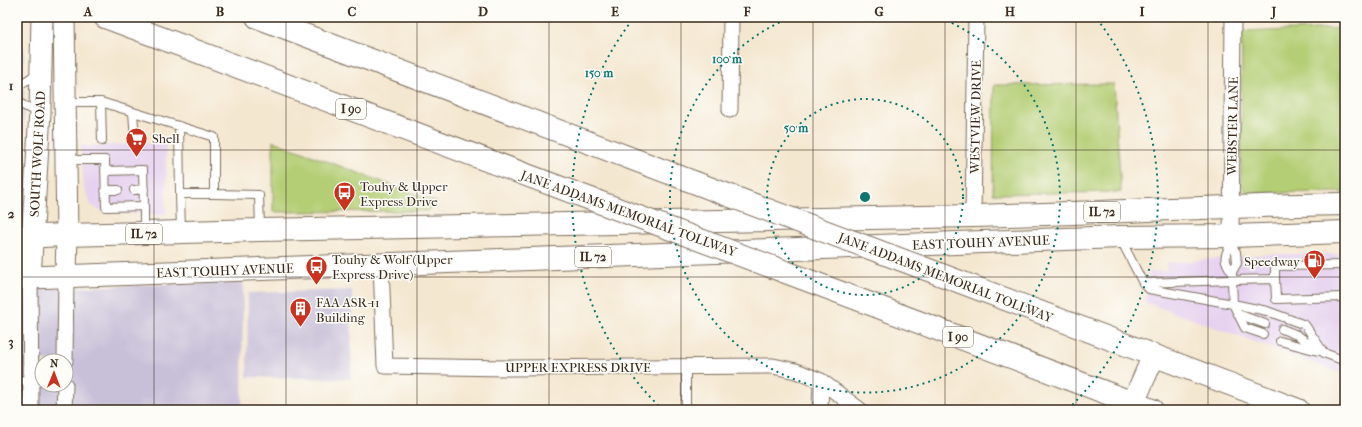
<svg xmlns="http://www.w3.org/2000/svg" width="1362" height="427" font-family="'IM FELL French Canon',serif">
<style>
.built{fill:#e6d2f0}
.industrial{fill:#c8bfd8;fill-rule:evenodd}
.green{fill:#b4ce74;stroke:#787c49}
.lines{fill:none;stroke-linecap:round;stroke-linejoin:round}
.lane-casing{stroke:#7c6c5c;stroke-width:10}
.street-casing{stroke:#7c6c5c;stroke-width:17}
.secondary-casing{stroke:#7c6c5c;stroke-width:23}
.primary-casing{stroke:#7c6c5c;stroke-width:24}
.highway-casing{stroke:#7c6c5c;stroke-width:24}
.lane{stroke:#fff;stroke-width:8}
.street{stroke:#fff;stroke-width:15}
.secondary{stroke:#fff;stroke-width:21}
.primary{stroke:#fff;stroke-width:22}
.highway{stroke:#fff;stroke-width:22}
.highway-bridge-casing{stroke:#7c6c5c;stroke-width:24;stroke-linecap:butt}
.highway-bridge{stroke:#fff;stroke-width:22}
.grid{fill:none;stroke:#3b2a1e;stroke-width:1;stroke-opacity:0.55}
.ring{fill:none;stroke:#0f766e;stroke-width:2;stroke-dasharray:2 4}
.labels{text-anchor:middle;stroke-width:3;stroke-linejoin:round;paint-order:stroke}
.shield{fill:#fdfcf7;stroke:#75695f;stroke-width:1}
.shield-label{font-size:12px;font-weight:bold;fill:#3b2a1e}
.street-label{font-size:13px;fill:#3b2a1e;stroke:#fdfcf7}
.poi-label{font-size:13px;fill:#3b2a1e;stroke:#fdfcf7;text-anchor:start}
.centre{fill:#0f766e;stroke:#fdfcf7;stroke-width:2}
.ring-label{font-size:12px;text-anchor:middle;font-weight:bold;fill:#0f766e;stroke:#fdfcf7;stroke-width:3;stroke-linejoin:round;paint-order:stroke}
.neatline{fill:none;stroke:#3b2a1e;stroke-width:1.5}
.grid-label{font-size:13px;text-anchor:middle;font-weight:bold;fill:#3b2a1e}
</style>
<rect width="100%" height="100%" fill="#fdfcf7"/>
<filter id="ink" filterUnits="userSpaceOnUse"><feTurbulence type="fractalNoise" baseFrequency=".025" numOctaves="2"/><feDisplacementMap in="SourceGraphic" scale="8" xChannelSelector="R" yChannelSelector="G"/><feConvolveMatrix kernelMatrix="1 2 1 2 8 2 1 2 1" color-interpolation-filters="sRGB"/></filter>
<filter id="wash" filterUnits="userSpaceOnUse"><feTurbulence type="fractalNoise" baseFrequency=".012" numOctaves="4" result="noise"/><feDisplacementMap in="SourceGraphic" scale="16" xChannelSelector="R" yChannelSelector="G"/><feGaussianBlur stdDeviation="0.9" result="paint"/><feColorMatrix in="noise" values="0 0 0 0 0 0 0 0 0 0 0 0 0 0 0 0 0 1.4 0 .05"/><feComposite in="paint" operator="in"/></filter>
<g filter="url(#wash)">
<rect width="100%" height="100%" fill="#f4e7d0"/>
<path class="built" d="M 166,143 L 166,215 L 111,213 L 99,210 L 91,205 L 84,188 L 81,146 Z
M 1269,254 L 1345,254 L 1345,375 L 1145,302 L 1149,272 L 1166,271 L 1166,263 Z"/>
<path class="industrial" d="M 17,45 L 24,48 L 24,221 L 17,221 Z
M 243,282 L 242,410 L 17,410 L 17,289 ZM 42,361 L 66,361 L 66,385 L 42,385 Z
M 352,290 L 351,379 L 247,377 L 248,293 Z"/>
<path class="green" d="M 1345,28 L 1345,192 L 1247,193 L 1241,183 L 1242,32 Z
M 1114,84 L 1121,192 L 993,194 L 994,85 Z
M 273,141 L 436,202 L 427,211 L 273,212 Z"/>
</g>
<g filter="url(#ink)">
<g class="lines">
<defs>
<path id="lane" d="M 17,85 C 26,82 32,78 38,71
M 17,102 L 32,110 L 38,116
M 66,102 L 101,102 L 214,137 L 214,194 L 259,195 L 260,229
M 101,102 L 102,141
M 133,113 L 135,138
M 179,126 L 180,194 L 214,194
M 67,160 L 105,160 L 106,207 L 144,206 L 144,233
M 105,171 L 143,170 L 144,206
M 105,190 L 118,190
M 134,190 L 144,189
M 180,194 L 181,231
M 1231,237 L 1231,245 L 1236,252 L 1237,263 L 1232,272 L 1232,280 L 1275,279 L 1275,266 L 1345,265
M 1120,238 L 1143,283 L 1149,289 L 1233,304 L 1245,328 L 1263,334
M 1231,245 C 1223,256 1224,261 1232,272
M 1275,279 L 1276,299 L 1345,297
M 1143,283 L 1232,280 L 1233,304 L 1267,311 L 1305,325 L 1324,353 L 1345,361
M 1238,314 L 1265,324
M 1282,329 L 1297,335 L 1320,350
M 1280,341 L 1318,351
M 17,380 L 42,382
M 17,410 L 64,410
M 686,410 L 686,367"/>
<path id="street" d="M 730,110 L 731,17
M 973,216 L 976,17
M 1231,236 L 1233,17
M 381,265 L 385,366 L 507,368 L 773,366 L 796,371 L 821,381 L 860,410
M 30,277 L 31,410
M 65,361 L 66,276
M 64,410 L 65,385
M 820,410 L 821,381"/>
<path id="secondary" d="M 64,17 L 67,235 L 66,276
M 30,277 L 40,112 L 42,17"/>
<path id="primary" d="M 17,237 L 67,235 L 260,230 L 973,216 C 1097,213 1221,206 1345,204
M 17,278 L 1120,237 L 1231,236 L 1345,232"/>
<path id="highway" d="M 105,17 L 596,201
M 257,17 L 733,197
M 918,266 L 1298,410
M 783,271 L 1152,410
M 1133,403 L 1154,355"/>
</defs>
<use href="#lane" class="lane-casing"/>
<use href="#street" class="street-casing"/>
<use href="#secondary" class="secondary-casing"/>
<use href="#primary" class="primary-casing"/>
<use href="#highway" class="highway-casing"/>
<use href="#lane" class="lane"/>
<use href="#street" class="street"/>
<use href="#secondary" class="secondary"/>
<use href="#primary" class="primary"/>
<use href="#highway" class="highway"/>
<defs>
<path id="highway-bridge" d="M 733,197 L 918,266
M 596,201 L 783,271"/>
</defs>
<use href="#highway-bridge" class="highway-bridge-casing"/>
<use href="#highway-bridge" class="highway-bridge"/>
</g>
</g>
<path class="grid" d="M 154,17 L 154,410M 286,17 L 286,410M 417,17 L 417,410M 549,17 L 549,410M 681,17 L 681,410M 813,17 L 813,410M 945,17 L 945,410M 1076,17 L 1076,410M 1208,17 L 1208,410M 17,150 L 1345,150M 17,277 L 1345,277"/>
<g class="ring">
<circle cx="865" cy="197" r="98"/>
<path d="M941 18A195 195 0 1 1 789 18"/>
<path d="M663 410A293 293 0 0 1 633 19M1097 19A293 293 0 0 1 1067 410"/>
</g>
<defs>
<symbol id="supermarket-pin" viewBox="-11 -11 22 30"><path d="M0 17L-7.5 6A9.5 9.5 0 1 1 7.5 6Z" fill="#c8321e" stroke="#fdfcf7"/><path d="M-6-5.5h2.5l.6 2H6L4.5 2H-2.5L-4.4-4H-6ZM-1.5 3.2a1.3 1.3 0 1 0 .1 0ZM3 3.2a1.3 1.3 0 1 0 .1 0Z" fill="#fff"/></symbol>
<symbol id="bus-pin" viewBox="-11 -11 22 30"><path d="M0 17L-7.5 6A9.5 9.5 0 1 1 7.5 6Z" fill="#c8321e" stroke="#fdfcf7"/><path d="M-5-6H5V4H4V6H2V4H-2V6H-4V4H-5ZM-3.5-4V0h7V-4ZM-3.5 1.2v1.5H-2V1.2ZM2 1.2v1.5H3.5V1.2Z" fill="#fff"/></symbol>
<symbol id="fuel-pin" viewBox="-11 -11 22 30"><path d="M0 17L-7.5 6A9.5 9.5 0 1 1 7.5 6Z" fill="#c8321e" stroke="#fdfcf7"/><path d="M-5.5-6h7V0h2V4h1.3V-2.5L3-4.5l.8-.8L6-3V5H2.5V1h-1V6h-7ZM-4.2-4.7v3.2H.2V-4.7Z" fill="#fff"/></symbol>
<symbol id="building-pin" viewBox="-11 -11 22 30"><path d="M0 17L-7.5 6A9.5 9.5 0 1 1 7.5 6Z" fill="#c8321e" stroke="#fdfcf7"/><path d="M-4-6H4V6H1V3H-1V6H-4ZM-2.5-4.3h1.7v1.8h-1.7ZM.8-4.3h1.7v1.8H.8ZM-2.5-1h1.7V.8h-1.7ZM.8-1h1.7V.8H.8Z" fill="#fff"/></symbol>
</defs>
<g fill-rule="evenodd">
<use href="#supermarket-pin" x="124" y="126" width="25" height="34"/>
<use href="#bus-pin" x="332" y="180" width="25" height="34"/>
<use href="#fuel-pin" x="1302" y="248" width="25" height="34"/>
<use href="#bus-pin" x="304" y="254" width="25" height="34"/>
<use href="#building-pin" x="288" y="296" width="25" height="34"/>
</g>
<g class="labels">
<g class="shield">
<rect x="336" y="99" width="30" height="20" rx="3"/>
<rect x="1084" y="202" width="36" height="20" rx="3"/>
<rect x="126" y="224" width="36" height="20" rx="3"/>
<rect x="575" y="247" width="36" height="20" rx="3"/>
<rect x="943" y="327" width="30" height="20" rx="3"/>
</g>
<g class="shield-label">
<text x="351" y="113">I 90</text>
<text x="1102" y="216">IL 72</text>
<text x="144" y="238">IL 72</text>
<text x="593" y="261">IL 72</text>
<text x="958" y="341">I 90</text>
</g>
<g class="street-label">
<text transform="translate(975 117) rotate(-89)" y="5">WESTVIEW DRIVE</text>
<text transform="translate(1232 126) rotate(-89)" y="5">WEBSTER LANE</text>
<text transform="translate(37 154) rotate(-87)" y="5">SOUTH WOLF ROAD</text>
<text transform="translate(629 213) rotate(20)" y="5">JANE ADDAMS MEMORIAL TOLLWAY</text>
<text transform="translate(981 242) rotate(-2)" y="5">EAST TOUHY AVENUE</text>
<text transform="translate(225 270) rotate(-2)" y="5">EAST TOUHY AVENUE</text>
<text transform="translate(946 277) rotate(21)" y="5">JANE ADDAMS MEMORIAL TOLLWAY</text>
<text x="578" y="372">UPPER EXPRESS DRIVE</text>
</g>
<g class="poi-label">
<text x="152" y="143">Shell</text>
<text x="360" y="191">Touhy &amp; Upper<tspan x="360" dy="15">Express Drive</tspan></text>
<text x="332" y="264">Touhy &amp; Wolf (Upper<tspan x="332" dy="15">Express Drive)</tspan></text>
<text x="1300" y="266" text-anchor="end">Speedway</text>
<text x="316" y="307">FAA ASR-11<tspan x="316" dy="15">Building</tspan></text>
</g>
</g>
<circle cx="865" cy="197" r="6" class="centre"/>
<g class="ring-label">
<text x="727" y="63">100 m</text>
<text x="599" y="77">150 m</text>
<text x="796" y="132">50 m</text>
</g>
<rect width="1362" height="427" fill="none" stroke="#fdfcf7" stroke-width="44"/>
<g transform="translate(54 373) rotate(1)"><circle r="19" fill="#fdfcf7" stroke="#afa8a0"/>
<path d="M0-3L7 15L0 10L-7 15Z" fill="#c8321e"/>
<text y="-6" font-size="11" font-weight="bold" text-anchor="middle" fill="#3b2a1e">N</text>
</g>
<rect x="22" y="22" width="1318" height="383" class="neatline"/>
<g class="grid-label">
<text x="88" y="16">A</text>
<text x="220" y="16">B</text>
<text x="352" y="16">C</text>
<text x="483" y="16">D</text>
<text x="615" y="16">E</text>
<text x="747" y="16">F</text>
<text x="879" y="16">G</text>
<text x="1010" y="16">H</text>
<text x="1142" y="16">I</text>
<text x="1274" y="16">J</text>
<text x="11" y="90">1</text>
<text x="11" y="218">2</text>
<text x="11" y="346">3</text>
</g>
</svg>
